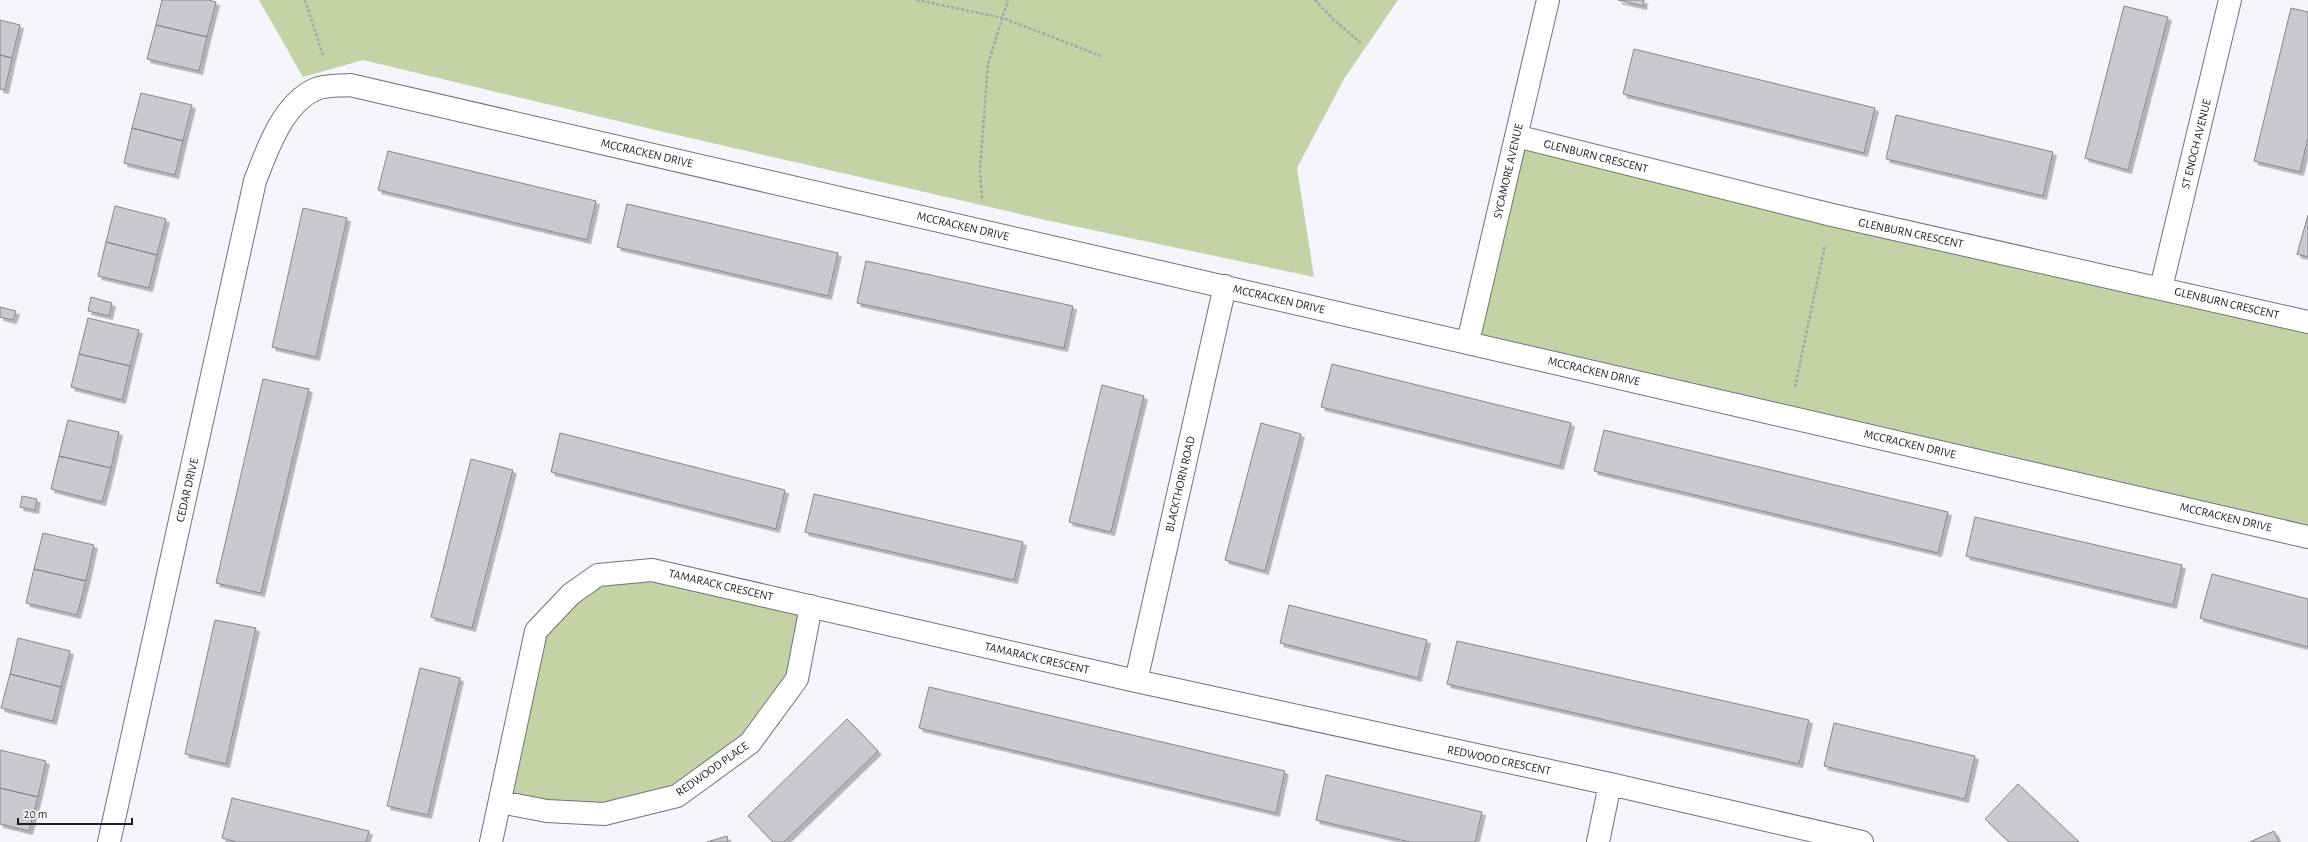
<svg xmlns="http://www.w3.org/2000/svg" width="2308" height="842" font-family="'Alegreya Sans',sans-serif">
<style>
.green{fill:#c4d2a6}
.building{fill:#c9cacf;stroke:#85858b;filter:url(#shadow)}
.lines{fill:none;stroke-linecap:round;stroke-linejoin:round}
.minor-casing{stroke:#727277;stroke-width:24}
.path{stroke:#a6a6aa;stroke-width:2.5;stroke-dasharray:3 2;stroke-linecap:butt}
.minor{stroke:#fff;stroke-width:22}
.labels{text-anchor:middle;stroke-width:4;stroke-linejoin:round;paint-order:stroke}
.street-label{font-size:12px;fill:#1f1f21;stroke:#fff}
</style>
<defs>
<filter id="shadow"><feDropShadow dx="3.5" dy="3.5" stdDeviation="0" flood-color="#0004"/></filter>
</defs>
<rect width="100%" height="100%" fill="#f5f5fb"/>
<path class="green" d="M 259,0 L 1398,0 L 1344,79 L 1297,168 L 1314,277 L 1050,221 L 647,128 L 363,60 L 303,77 Z
M 1516,136 L 2308,322 L 2308,537 L 1468,342 Z
M 652,570 L 811,606 L 797,679 L 750,743 L 677,796 L 604,814 L 500,802 L 536,631 L 571,594 Z"/>
<path class="building" d="M 162,0 L 208,0 L 216,2 L 207,37 L 156,25 Z
M 1618,0 L 1644,0 L 1643,6 Z
M 2124,6 L 2168,17 L 2128,170 L 2085,158 Z
M 2291,8 L 2308,12 L 2308,138 L 2300,172 L 2254,161 Z
M 0,20 L 20,25 L 12,58 L 0,55 Z
M 156,25 L 207,37 L 199,71 L 147,59 Z
M 1634,49 L 1875,108 L 1864,153 L 1623,94 Z
M 0,55 L 12,58 L 5,90 L 0,89 Z
M 141,93 L 192,105 L 183,141 L 132,128 Z
M 1896,115 L 2053,152 L 2043,196 L 1886,159 Z
M 132,128 L 183,141 L 175,175 L 124,163 Z
M 388,151 L 596,201 L 587,240 L 378,190 Z
M 627,204 L 838,253 L 828,296 L 617,247 Z
M 115,206 L 166,219 L 157,255 L 106,242 Z
M 303,208 L 347,218 L 316,357 L 272,347 Z
M 2308,215 L 2308,257 L 2297,254 Z
M 106,242 L 157,255 L 149,288 L 98,276 Z
M 866,261 L 1073,306 L 1064,348 L 857,303 Z
M 91,297 L 112,303 L 109,316 L 88,311 Z
M 0,307 L 16,311 L 13,320 L 0,317 Z
M 88,318 L 139,330 L 130,366 L 79,354 Z
M 79,354 L 130,366 L 122,400 L 71,387 Z
M 1332,364 L 1571,423 L 1560,466 L 1321,407 Z
M 263,379 L 309,389 L 261,593 L 216,583 Z
M 1102,385 L 1144,396 L 1111,532 L 1069,522 Z
M 68,420 L 119,432 L 111,468 L 59,456 Z
M 1261,423 L 1301,434 L 1265,571 L 1225,560 Z
M 1604,430 L 1948,512 L 1938,553 L 1594,471 Z
M 560,433 L 785,490 L 776,529 L 551,472 Z
M 59,456 L 111,468 L 102,502 L 51,489 Z
M 471,459 L 513,470 L 472,628 L 431,617 Z
M 814,494 L 1023,542 L 1014,580 L 805,532 Z
M 22,496 L 37,499 L 35,510 L 20,507 Z
M 1975,517 L 2182,565 L 2173,605 L 1966,556 Z
M 43,533 L 94,545 L 86,581 L 34,569 Z
M 34,569 L 86,581 L 77,615 L 26,603 Z
M 2212,574 L 2308,599 L 2308,647 L 2200,618 Z
M 1289,605 L 1427,640 L 1418,678 L 1280,643 Z
M 215,620 L 256,628 L 226,764 L 185,754 Z
M 18,638 L 70,651 L 61,687 L 10,674 Z
M 1457,641 L 1809,720 L 1799,764 L 1447,684 Z
M 420,668 L 460,678 L 428,815 L 387,806 Z
M 10,674 L 61,687 L 53,721 L 1,708 Z
M 929,687 L 1285,771 L 1276,813 L 919,728 Z
M 847,719 L 878,751 L 784,842 L 773,842 L 748,816 Z
M 1834,723 L 1975,756 L 1965,799 L 1824,766 Z
M 0,750 L 46,761 L 38,797 L 0,788 Z
M 1326,775 L 1482,812 L 1475,842 L 1410,842 L 1316,820 Z
M 2018,784 L 2079,842 L 2009,842 L 1985,819 Z
M 0,788 L 38,797 L 29,831 L 0,824 Z
M 232,798 L 369,831 L 366,842 L 237,842 L 222,838 Z
M 2274,831 L 2279,842 L 2250,842 Z
M 727,836 L 728,842 L 707,842 Z"/>
<g class="lines">
<defs>
<path id="minor" d="M 1516,136 L 1832,215 L 2308,322
M 2161,288 L 2230,0
M 1468,342 L 1548,0
M 1136,681 L 1225,286
M 500,802 L 547,811 L 604,814 L 677,796 L 750,743 L 797,679 L 811,606
M 109,842 L 255,181 C 267,150 283,103 316,89 C 325,85 340,86 350,85 L 2308,537
M 491,842 L 536,631 L 571,594 L 598,575 L 652,570 L 1136,681 L 1610,784 L 1862,842
M 1598,842 L 1610,784"/>
</defs>
<use href="#minor" class="minor-casing"/>
<path class="path" d="M 305,0 L 323,55
M 917,0 L 1003,18 L 1101,56
M 1315,0 L 1333,19 L 1362,44
M 982,198 L 980,169 L 988,64 L 1008,0
M 1795,387 L 1825,245"/>
<use href="#minor" class="minor"/>
</g>
<g class="labels">
<g class="street-label">
<text transform="translate(2196 144) rotate(-76)" y="4">ST ENOCH AVENUE</text>
<text transform="translate(647 153) rotate(13)" y="4">MCCRACKEN DRIVE</text>
<text transform="translate(1596 156) rotate(14)" y="4">GLENBURN CRESCENT</text>
<text transform="translate(1508 171) rotate(-77)" y="4">SYCAMORE AVENUE</text>
<text transform="translate(963 226) rotate(13)" y="4">MCCRACKEN DRIVE</text>
<text transform="translate(1911 233) rotate(12)" y="4">GLENBURN CRESCENT</text>
<text transform="translate(1279 299) rotate(13)" y="4">MCCRACKEN DRIVE</text>
<text transform="translate(2227 303) rotate(13)" y="4">GLENBURN CRESCENT</text>
<text transform="translate(1594 371) rotate(13)" y="4">MCCRACKEN DRIVE</text>
<text transform="translate(1910 444) rotate(13)" y="4">MCCRACKEN DRIVE</text>
<text transform="translate(1180 484) rotate(-77)" y="4">BLACKTHORN ROAD</text>
<text transform="translate(187 490) rotate(-77)" y="4">CEDAR DRIVE</text>
<text transform="translate(2226 517) rotate(13)" y="4">MCCRACKEN DRIVE</text>
<text transform="translate(721 585) rotate(13)" y="4">TAMARACK CRESCENT</text>
<text transform="translate(1037 658) rotate(13)" y="4">TAMARACK CRESCENT</text>
<text transform="translate(1499 760) rotate(12)" y="4">REDWOOD CRESCENT</text>
<text transform="translate(712 769) rotate(-35)" y="4">REDWOOD PLACE</text>
</g>
</g>
<path d="M18 818v6h114v-6" fill="none" stroke="#1f1f21" stroke-width="2"/>
<text x="24" y="818" font-size="12" fill="#1f1f21" stroke="#ffffff" stroke-width="3" paint-order="stroke">20 m</text>
</svg>
